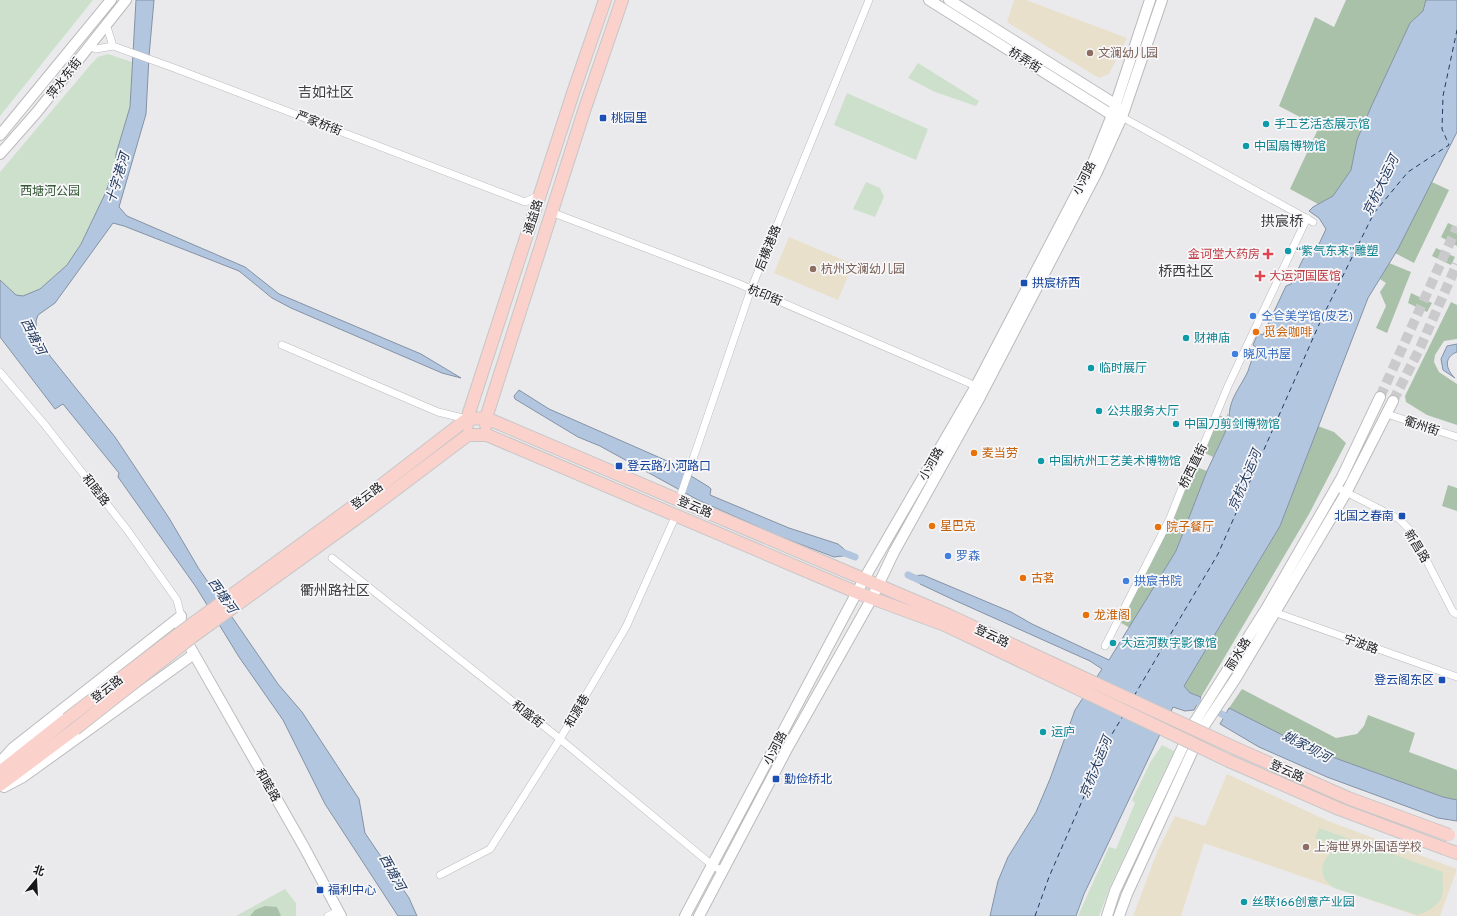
<svg xmlns="http://www.w3.org/2000/svg" width="1457" height="916" font-family="Overpass,'Noto Sans SC',sans-serif">
<style>
.education{fill:#e9e0cb}
.green{fill:#cde0cc}
.forest{fill:#a9c1a8}
.water{fill:#b3c6e0;stroke:#8492a4}
.lines{fill:none;stroke-linecap:round;stroke-linejoin:round}
.canal{stroke:#b3c6e0;stroke-width:7}
.ferry{stroke:#213a60;stroke-width:1;stroke-dasharray:5 4;stroke-linecap:butt}
.secondary-tunnel{stroke:#cacacc;stroke-width:10;stroke-dasharray:10 5;stroke-linecap:butt}
.street-casing{stroke:#bbbbbd;stroke-width:8}
.secondary-casing{stroke:#bbbbbd;stroke-width:12}
.primary-casing{stroke:#c7c7c8;stroke-width:14}
.street{stroke:#fff;stroke-width:7}
.secondary{stroke:#fff;stroke-width:10}
.primary{stroke:#fbd1cc;stroke-width:12}
.primary-bridge-casing{stroke:#c7c7c8;stroke-width:14;stroke-linecap:butt}
.primary-bridge{stroke:#fbd1cc;stroke-width:12}
.education-dot{fill:#8d6e63;stroke:#f7f7f9;stroke-width:1.5}
.transit-dot{fill:#1a4fb4;stroke:#f7f7f9;stroke-width:1.5}
.culture-dot{fill:#0f9aa8;stroke:#f7f7f9;stroke-width:1.5}
.health-dot{fill:#e0444e;stroke:#f7f7f9;stroke-width:1.5}
.shop-dot{fill:#3f7fe0;stroke:#f7f7f9;stroke-width:1.5}
.food-dot{fill:#e8710a;stroke:#f7f7f9;stroke-width:1.5}
.labels{text-anchor:middle;stroke-width:3.5;stroke-linejoin:round;paint-order:stroke}
.education-label{font-size:12px;fill:#785e54;stroke:#f7f7f9;text-anchor:start}
.street-label{font-size:12px;fill:#171718;stroke:#f7f7f9}
.transit-label{font-size:12px;fill:#164399;stroke:#f7f7f9;text-anchor:start}
.culture-label{font-size:12px;fill:#0d838f;stroke:#f7f7f9;text-anchor:start}
.park-label{font-size:12px;fill:#335733;stroke:#f7f7f9}
.health-label{font-size:12px;fill:#be3a42;stroke:#f7f7f9;text-anchor:end}
.shop-label{font-size:12px;fill:#366cbe;stroke:#f7f7f9;text-anchor:start}
.food-label{font-size:12px;fill:#c56008;stroke:#f7f7f9;text-anchor:start}
.water-label{font-size:13px;font-style:italic;fill:#213a60;stroke:#f7f7f9}
.quarter-label{font-size:14px;fill:#3b3b3d;stroke:#f7f7f9}
</style>
<rect width="100%" height="100%" fill="#eaeaec"/>
<path class="education" d="M 1014,0 L 1026,0 L 1127,38 L 1109,74 L 1099,78 L 1007,22 Z
M 789,237 L 853,264 L 838,300 L 774,273 Z
M 1227,774 L 1328,821 L 1457,869 L 1440,916 L 1417,916 L 1204,843 L 1181,916 L 1133,916 L 1158,850 L 1175,816 L 1205,826 Z"/>
<path class="green" d="M 0,0 L 93,0 L 0,116 Z
M 108,54 L 132,62 L 130,107 L 116,154 L 116,164 L 105,194 L 81,243 L 67,265 L 48,283 L 40,289 L 23,296 L 16,295 L 0,280 L 0,172 L 92,63 L 98,57 Z
M 918,63 L 979,101 L 976,106 L 935,92 L 908,78 Z
M 847,93 L 928,129 L 916,160 L 834,125 Z
M 866,182 L 880,188 L 884,197 L 875,217 L 853,209 Z
M 1162,745 L 1174,751 L 1109,889 L 1099,916 L 1078,916 L 1109,847 L 1116,849 L 1135,803 L 1132,800 L 1151,761 Z
M 1319,828 L 1443,872 C 1442,878 1443,883 1443,890 C 1443,904 1429,911 1418,915 L 1334,888 C 1313,873 1323,857 1339,846 L 1315,838 Z
M 285,889 L 296,903 L 296,916 L 236,916 Z"/>
<path class="forest" d="M 1346,0 L 1426,0 L 1423,11 L 1410,23 L 1371,107 L 1357,140 L 1351,170 L 1333,196 L 1318,204 L 1290,189 L 1319,127 L 1279,106 L 1315,17 L 1334,27 Z
M 1432,182 L 1449,190 L 1414,263 L 1395,253 Z
M 1448,223 L 1457,227 L 1457,246 L 1441,237 Z
M 1436,248 L 1455,257 L 1451,265 L 1432,256 Z
M 1389,263 L 1411,272 L 1387,333 L 1376,328 L 1386,306 L 1380,292 L 1386,283 L 1380,279 Z
M 1411,293 L 1432,303 L 1427,312 L 1408,303 Z
M 1451,302 L 1457,305 L 1457,339 L 1444,341 L 1435,355 L 1434,362 L 1439,372 L 1457,384 L 1457,425 L 1427,415 L 1406,402 L 1405,396 Z
M 1228,413 L 1230,422 L 1213,457 L 1201,451 L 1216,414 L 1226,418 Z
M 1318,426 L 1334,432 L 1346,443 L 1309,514 L 1201,697 L 1190,693 L 1184,686 L 1280,526 Z
M 1191,465 L 1207,471 L 1176,551 L 1130,628 L 1118,621 L 1170,518 Z
M 1448,485 L 1457,488 L 1457,511 L 1442,506 Z
M 1242,689 L 1336,738 L 1357,734 L 1364,726 L 1368,715 L 1415,733 L 1409,752 L 1457,770 L 1457,800 L 1443,797 L 1310,749 L 1229,708 Z
M 265,906 L 277,907 L 281,916 L 250,916 L 255,910 Z"/>
<path class="water" d="M 136,0 L 154,0 L 149,56 L 146,114 L 119,207 L 127,216 L 245,267 L 279,294 L 421,354 L 461,378 L 442,373 L 291,308 L 272,298 L 239,271 L 124,226 L 113,223 L 55,303 L 38,315 L 36,321 L 37,334 L 50,356 L 115,437 L 169,518 L 199,569 L 278,684 L 302,712 L 359,799 L 365,833 L 409,898 L 417,916 L 398,916 L 325,804 L 283,720 L 239,657 L 196,587 L 118,477 L 119,473 L 63,404 L 55,409 L 0,337 L 0,280 L 16,295 L 23,296 L 40,289 L 67,265 L 81,244 L 105,194 L 116,164 L 116,154 L 130,107 Z
M 1426,0 L 1457,0 L 1457,132 L 1398,249 L 1368,298 L 1280,526 L 1184,686 L 1190,693 L 1201,697 L 1194,710 L 1185,711 L 1173,707 L 1084,894 L 1076,916 L 990,916 L 998,881 L 1008,857 L 1036,812 L 1050,779 L 1075,710 L 1102,669 L 1090,661 L 954,600 L 920,584 L 911,576 L 923,575 L 1011,612 L 1032,624 L 1109,660 L 1176,551 L 1207,471 L 1230,422 C 1226,402 1241,387 1248,371 C 1251,363 1253,355 1256,347 L 1253,345 L 1258,333 L 1263,335 L 1286,286 L 1291,284 L 1303,259 L 1319,244 L 1326,229 L 1319,218 L 1309,211 L 1313,207 L 1333,196 L 1351,170 L 1357,140 L 1371,107 L 1410,23 L 1423,11 Z
M 1457,344 L 1457,352 C 1443,357 1446,370 1455,378 L 1443,370 L 1441,359 L 1447,346 Z
M 519,390 L 549,409 L 665,460 L 709,487 L 711,489 L 710,495 L 789,528 L 838,544 L 851,555 L 834,557 L 776,535 L 698,500 L 600,446 L 578,437 L 515,399 L 514,396 Z
M 1229,708 L 1310,749 L 1443,797 L 1457,800 L 1457,821 L 1438,818 L 1327,777 L 1259,747 L 1220,724 Z"/>
<g class="lines">
<path class="canal" d="M 842,552 L 855,557
M 908,575 L 919,580
M 1191,698 L 1233,720"/>
<path class="ferry" d="M 1134,696 L 1218,554 L 1321,320 L 1374,213 L 1408,172 L 1449,145 L 1442,129 L 1443,96 L 1457,30
M 1035,916 L 1049,877 L 1109,739 L 1123,716"/>
<path class="secondary-tunnel" d="M 1380,397 L 1457,227
M 1393,401 L 1420,348 L 1457,264"/>
<defs>
<path id="street" d="M 106,24 L 113,46
M 88,46 L 96,49 L 113,46 L 174,68 L 525,202 L 540,195
M 1122,117 L 1313,222
M 551,212 L 737,283 L 976,386
M 282,345 L 438,412 L 467,419
M 0,372 L 45,425 L 128,531 L 177,600 L 181,616
M 1387,414 L 1457,437
M 1336,487 L 1399,519 L 1412,532 L 1453,612 L 1457,614
M 679,500 L 751,289 L 869,0
M 332,558 L 560,739 L 712,865 L 722,871
M 1271,611 L 1457,677
M 1105,646 L 1170,518 L 1191,465 L 1201,451 L 1228,386 L 1307,218
M 440,875 L 490,849 L 560,739 L 626,627 L 676,515
M 328,916 L 338,911"/>
<path id="secondary" d="M 929,0 L 1112,115 L 1118,116
M 949,0 L 1115,104 L 1118,110
M 0,135 L 111,0
M 0,154 L 37,112 L 126,0
M 181,616 L 180,629 L 186,640 L 304,847 L 341,916
M 0,762 L 13,748 L 181,616
M 4,787 L 23,777 L 194,654
M 685,916 L 864,579 L 976,386 L 1094,160 L 1112,115 L 1150,0
M 699,916 L 788,747 L 872,598 L 894,552 L 980,397 L 1097,172 L 1122,117 L 1162,0
M 1107,916 L 1115,891 L 1194,723 L 1266,609 L 1342,477 L 1380,397
M 1119,916 L 1127,894 L 1204,726 L 1236,678 L 1346,493 L 1393,401"/>
<path id="primary" d="M 467,425 L 467,419 L 574,90 L 605,0
M 486,425 L 486,418 L 584,111 L 622,0
M 362,500 L 467,419 L 486,418 L 948,615
M 371,508 L 468,435 L 487,435 L 858,593 L 945,625
M 0,772 L 67,719
M 0,785 L 75,729
M 1443,848 L 1457,853"/>
</defs>
<use href="#street" class="street-casing"/>
<use href="#secondary" class="secondary-casing"/>
<use href="#primary" class="primary-casing"/>
<use href="#street" class="street"/>
<use href="#secondary" class="secondary"/>
<use href="#primary" class="primary"/>
<defs>
<path id="primary-bridge" d="M 948,615 L 1235,748 L 1348,798 L 1449,835
M 945,625 L 1229,761 L 1339,809 L 1443,848
M 67,719 L 188,627 L 362,500
M 75,729 L 192,637 L 371,508"/>
</defs>
<use href="#primary-bridge" class="primary-bridge-casing"/>
<use href="#primary-bridge" class="primary-bridge"/>
</g>
<g class="education-dot">
<circle cx="1090" cy="53" r="4"/>
<circle cx="813" cy="269" r="4"/>
<circle cx="1306" cy="847" r="4"/>
</g>
<g class="transit-dot">
<rect x="599" y="114" width="8" height="8" rx="2"/>
<rect x="1020" y="279" width="8" height="8" rx="2"/>
<rect x="615" y="462" width="8" height="8" rx="2"/>
<rect x="1398" y="512" width="8" height="8" rx="2"/>
<rect x="1438" y="676" width="8" height="8" rx="2"/>
<rect x="772" y="775" width="8" height="8" rx="2"/>
<rect x="316" y="886" width="8" height="8" rx="2"/>
</g>
<g class="culture-dot">
<circle cx="1266" cy="124" r="4"/>
<circle cx="1246" cy="146" r="4"/>
<circle cx="1288" cy="251" r="4"/>
<circle cx="1186" cy="338" r="4"/>
<circle cx="1091" cy="368" r="4"/>
<circle cx="1099" cy="411" r="4"/>
<circle cx="1176" cy="424" r="4"/>
<circle cx="1041" cy="461" r="4"/>
<circle cx="1113" cy="643" r="4"/>
<circle cx="1043" cy="732" r="4"/>
<circle cx="1244" cy="902" r="4"/>
</g>
<g class="health-dot">
<path d="M1266 248h4v4h4v4h-4v4h-4v-4h-4v-4h4z"/>
<path d="M1258 270h4v4h4v4h-4v4h-4v-4h-4v-4h4z"/>
</g>
<g class="shop-dot">
<circle cx="1253" cy="316" r="4"/>
<circle cx="1235" cy="354" r="4"/>
<circle cx="948" cy="556" r="4"/>
<circle cx="1126" cy="581" r="4"/>
</g>
<g class="food-dot">
<circle cx="1256" cy="332" r="4"/>
<circle cx="974" cy="453" r="4"/>
<circle cx="932" cy="526" r="4"/>
<circle cx="1158" cy="527" r="4"/>
<circle cx="1023" cy="578" r="4"/>
<circle cx="1086" cy="615" r="4"/>
</g>
<g class="labels">
<g class="education-label">
<text x="1098" y="57">文澜幼儿园</text>
<text x="821" y="273">杭州文澜幼儿园</text>
<text x="1314" y="851">上海世界外国语学校</text>
</g>
<g class="street-label">
<text transform="translate(1025 60) rotate(32)" y="4">桥弄街</text>
<text transform="translate(64 78) rotate(-52)" y="4">萍水东街</text>
<text transform="translate(319 123) rotate(21)" y="4">严家桥街</text>
<text transform="translate(1084 178) rotate(-63)" y="4">小河路</text>
<text transform="translate(533 217) rotate(-72)" y="4">通益路</text>
<text transform="translate(768 248) rotate(-68)" y="4">后横港路</text>
<text transform="translate(765 295) rotate(23)" y="4">杭印街</text>
<text transform="translate(1422 426) rotate(18)" y="4">衢州街</text>
<text transform="translate(931 464) rotate(-60)" y="4">小河路</text>
<text transform="translate(1193 466) rotate(-64)" y="4">桥西直街</text>
<text transform="translate(96 490) rotate(52)" y="4">和睦路</text>
<text transform="translate(367 496) rotate(-37)" y="4">登云路</text>
<text transform="translate(695 507) rotate(23)" y="4">登云路</text>
<text transform="translate(1417 546) rotate(59)" y="4">新昌路</text>
<text transform="translate(992 636) rotate(25)" y="4">登云路</text>
<text transform="translate(1361 644) rotate(19)" y="4">宁波路</text>
<text transform="translate(1238 654) rotate(-58)" y="4">丽水路</text>
<text transform="translate(107 689) rotate(-38)" y="4">登云路</text>
<text transform="translate(577 711) rotate(-60)" y="4">和源巷</text>
<text transform="translate(528 714) rotate(38)" y="4">和盛街</text>
<text transform="translate(775 748) rotate(-62)" y="4">小河路</text>
<text transform="translate(1287 771) rotate(24)" y="4">登云路</text>
<text transform="translate(268 785) rotate(60)" y="4">和睦路</text>
</g>
<g class="transit-label">
<text x="611" y="122">桃园里</text>
<text x="1032" y="287">拱宸桥西</text>
<text x="627" y="470">登云路小河路口</text>
<text x="1394" y="520" text-anchor="end">北国之春南</text>
<text x="1434" y="684" text-anchor="end">登云阁东区</text>
<text x="784" y="783">勤俭桥北</text>
<text x="328" y="894">福利中心</text>
</g>
<g class="culture-label">
<text x="1274" y="128">手工艺活态展示馆</text>
<text x="1254" y="150">中国扇博物馆</text>
<text x="1296" y="255">“紫气东来”雕塑</text>
<text x="1194" y="342">财神庙</text>
<text x="1099" y="372">临时展厅</text>
<text x="1107" y="415">公共服务大厅</text>
<text x="1184" y="428">中国刀剪剑博物馆</text>
<text x="1049" y="465">中国杭州工艺美术博物馆</text>
<text x="1121" y="647">大运河数字影像馆</text>
<text x="1051" y="736">运庐</text>
<text x="1252" y="906">丝联166创意产业园</text>
</g>
<g class="park-label">
<text x="50" y="195">西塘河公园</text>
</g>
<g class="health-label">
<text x="1260" y="258">金诃堂大药房</text>
<text x="1269" y="280" text-anchor="start">大运河国医馆</text>
</g>
<g class="shop-label">
<text x="1261" y="320">仝仺美学馆(皮艺)</text>
<text x="1243" y="358">晓风书屋</text>
<text x="956" y="560">罗森</text>
<text x="1134" y="585">拱宸书院</text>
</g>
<g class="food-label">
<text x="1264" y="336">觅会咖啡</text>
<text x="982" y="457">麦当劳</text>
<text x="940" y="530">星巴克</text>
<text x="1166" y="531">院子餐厅</text>
<text x="1031" y="582">古茗</text>
<text x="1094" y="619">龙淮阁</text>
</g>
<g class="water-label">
<text transform="translate(117 178) rotate(-73)" y="5">十字港河</text>
<text transform="translate(1380 185) rotate(-64)" y="5">京杭大运河</text>
<text transform="translate(34 336) rotate(63)" y="5">西塘河</text>
<text transform="translate(1244 480) rotate(-67)" y="5">京杭大运河</text>
<text transform="translate(223 595) rotate(55)" y="5">西塘河</text>
<text transform="translate(1307 746) rotate(28)" y="5">姚家坝河</text>
<text transform="translate(1095 767) rotate(-68)" y="5">京杭大运河</text>
<text transform="translate(393 872) rotate(61)" y="5">西塘河</text>
</g>
<g class="quarter-label">
<text x="326" y="97">吉如社区</text>
<text x="1282" y="226">拱宸桥</text>
<text x="1186" y="276">桥西社区</text>
<text x="335" y="595">衢州路社区</text>
</g>
</g>
<g transform="translate(36 880) rotate(18)" stroke="#f7f7f9" stroke-width="3" paint-order="stroke">
<path d="M0-3L7 15L0 10L-7 15Z" fill="#171718"/>
<text y="-6" font-size="11" font-weight="bold" text-anchor="middle" fill="#171718">北</text>
</g>
</svg>
